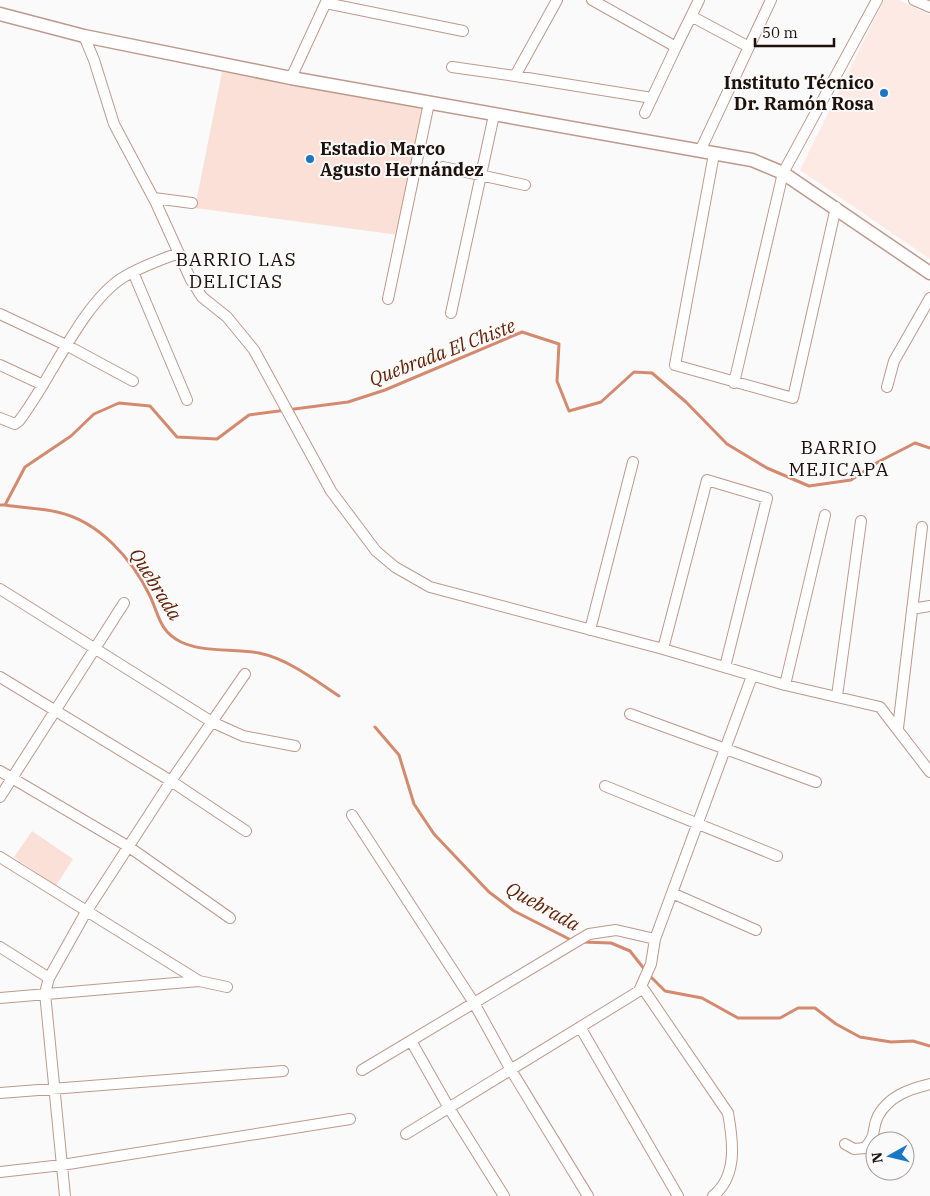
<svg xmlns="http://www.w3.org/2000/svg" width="930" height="1196" font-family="'IBM Plex Serif',serif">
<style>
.built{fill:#feeae4}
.green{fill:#fae0d6}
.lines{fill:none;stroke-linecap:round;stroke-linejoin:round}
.stream{stroke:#d38a6f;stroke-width:3}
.minor-casing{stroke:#be998c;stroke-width:12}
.tertiary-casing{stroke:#be998c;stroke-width:15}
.minor{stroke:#fff;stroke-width:10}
.tertiary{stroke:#fff;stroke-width:12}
.poi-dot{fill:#1a77c3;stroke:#fafafa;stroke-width:2}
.labels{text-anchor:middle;stroke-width:4;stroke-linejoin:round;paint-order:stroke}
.poi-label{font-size:18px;font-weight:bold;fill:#1e110c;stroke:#fafafa;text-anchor:end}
.neighbourhood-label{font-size:19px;letter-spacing:1px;fill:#1e110c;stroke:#fafafa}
.water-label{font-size:19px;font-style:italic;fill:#632104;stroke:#fafafa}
</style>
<rect width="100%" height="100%" fill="#fafafa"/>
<path class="built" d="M 884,0 L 899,0 L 930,15 L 930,259 L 800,170 Z"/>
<path class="green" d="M 222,72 L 426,109 L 399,235 L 195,208 Z
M 32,831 L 73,859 L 56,886 L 14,857 Z"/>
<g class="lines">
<path class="stream" d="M 0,505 L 5,505 L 25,467 L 71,436 L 94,414 L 119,403 L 150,406 L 177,437 L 217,439 L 249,415 L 348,402 L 385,390 L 522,332 L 559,344 L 557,381 L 569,411 L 601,402 L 634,372 L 652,373 L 686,402 L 727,444 L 767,468 L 809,486 L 851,480 L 878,462 L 915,443 L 930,448
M 5,505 C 22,508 40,508 57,512 C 99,521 132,559 150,596 C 159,615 159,631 181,642 C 205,653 233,648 259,653 C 288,659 315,680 339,696
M 375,727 L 399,755 L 414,804 L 434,834 L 489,892 L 514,911 L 573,941
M 582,942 L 611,943 L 630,951 L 649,975 L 665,991 L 702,998 L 738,1018 L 780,1018 L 798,1008 L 815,1008 L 836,1024 L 860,1037 L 891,1042 L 913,1041 L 930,1046"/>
<defs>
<path id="minor" d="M 557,0 L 515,76 L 652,98
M 592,0 L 676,47 L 645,113
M 914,0 L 930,7
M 326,3 L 463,31
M 691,16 L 749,47
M 84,36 L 94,60 L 114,124 L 156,203 L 191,280 L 202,297 L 227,317 L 254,350 L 331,491 L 376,551 L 395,567 L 430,587 L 663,649 L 785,685 L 880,707 L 930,772
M 676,47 L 699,0
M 452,67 L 515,76
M 291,78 L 327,0
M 700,151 L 771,0
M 714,154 L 675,365 L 793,398 L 836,207
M 443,167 L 525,185
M 154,198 L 192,203
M 133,272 L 187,400
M 388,299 L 429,103
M 451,313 L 494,115
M 0,314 L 68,346 L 133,381
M 0,365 L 43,385
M 734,383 L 783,173 L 877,0
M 887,387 L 894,361 L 930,298
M 0,418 L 15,424 L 19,421 C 50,381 81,305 122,278 C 140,267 159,260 179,253
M 0,589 L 212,722 L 243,736 L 295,746
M 912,609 L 930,606
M 590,630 L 633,462
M 663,649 L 707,480 L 767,498 L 725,667
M 0,677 L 171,781 L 246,831
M 785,685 L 825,515
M 837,696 L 861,521
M 630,714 L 816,782
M 898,728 L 922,527
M 0,771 L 129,847 L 230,918
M 605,786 L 777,856
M 0,797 L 124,603
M 352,815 L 474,1003 L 511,1070 L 588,1196
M 0,857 L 199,981
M 672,893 L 756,930
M 0,947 L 49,978
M 642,987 L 728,1113 C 733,1141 738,1176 713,1196
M 0,998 L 199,981 L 227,987
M 580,1027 L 678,1196
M 411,1041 L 449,1108 L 504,1196
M 362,1070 L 589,934 L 616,930 L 655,939
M 0,1093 L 283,1071
M 406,1134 L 639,991 L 651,964 L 655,939 L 752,676
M 845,1144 L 854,1149 L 865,1148 C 878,1133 871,1130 878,1116 C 889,1096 909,1089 930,1084
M 0,1172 L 62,1165 L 350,1119
M 65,1196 L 45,993 L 49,978 L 86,912 L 171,781 L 245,674"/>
<path id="tertiary" d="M 0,14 L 84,36 L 291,78 L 752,160 L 783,173 L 930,273"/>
</defs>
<use href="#minor" class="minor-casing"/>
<use href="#tertiary" class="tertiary-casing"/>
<use href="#minor" class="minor"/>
<use href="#tertiary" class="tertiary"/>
</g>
<g class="poi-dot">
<circle cx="884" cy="93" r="5"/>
<circle cx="310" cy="159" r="5"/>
</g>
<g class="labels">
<g class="poi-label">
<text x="874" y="89">Instituto Técnico<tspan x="874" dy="21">Dr. Ramón Rosa</tspan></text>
<text x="320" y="155" text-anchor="start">Estadio Marco<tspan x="320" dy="21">Agusto Hernández</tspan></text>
</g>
<g class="neighbourhood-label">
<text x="236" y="266">BARRIO LAS<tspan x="236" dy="22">DELICIAS</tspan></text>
<text x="839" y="454">BARRIO<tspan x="839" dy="22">MEJICAPA</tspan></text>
</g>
<g class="water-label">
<text transform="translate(442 352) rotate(-21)" y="7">Quebrada El Chiste</text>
<text transform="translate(156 584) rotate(58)" y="7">Quebrada</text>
<text transform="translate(543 906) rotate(29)" y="7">Quebrada</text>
</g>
</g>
<g transform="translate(890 1156) rotate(262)"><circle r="24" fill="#fafafa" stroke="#a29d9b"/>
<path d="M0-4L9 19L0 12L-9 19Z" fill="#1a77c3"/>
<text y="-8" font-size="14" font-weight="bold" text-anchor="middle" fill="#1e110c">N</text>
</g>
<path d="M755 38v8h79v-8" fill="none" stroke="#1e110c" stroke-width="2.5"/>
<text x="762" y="38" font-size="15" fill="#1e110c" stroke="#fafafa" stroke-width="4" paint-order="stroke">50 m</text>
</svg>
